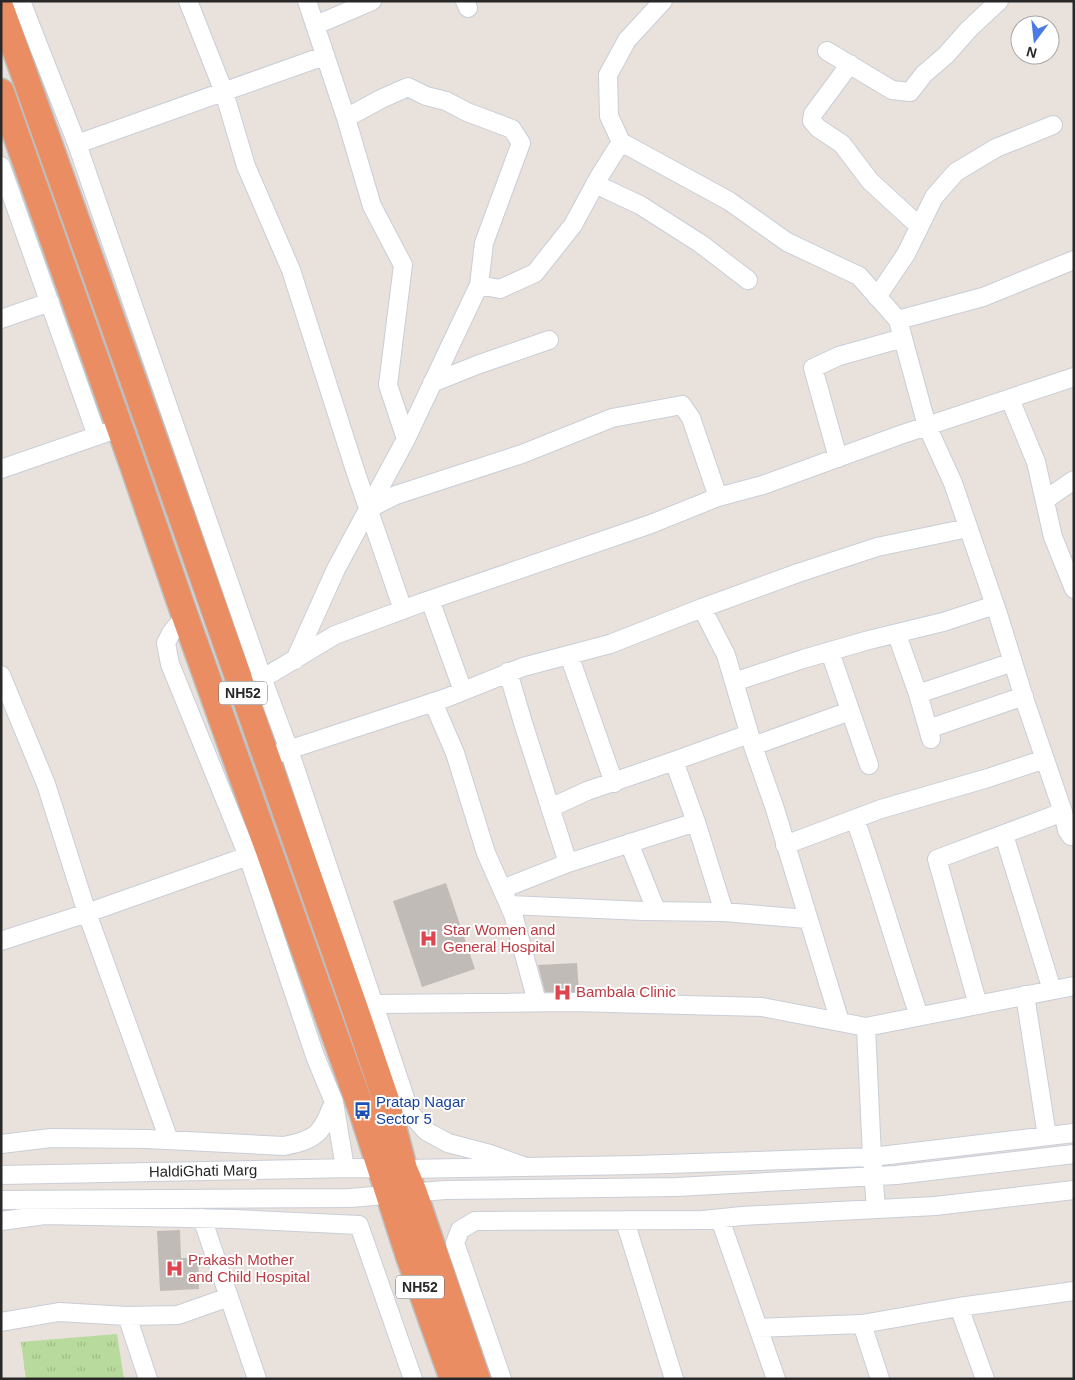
<svg xmlns="http://www.w3.org/2000/svg" width="1075" height="1380" font-family="Helvetica,sans-serif">
<style>
.park{fill:url(#park-tufts)}
.building{fill:#c1bbb7}
.lines{fill:none;stroke-linecap:round;stroke-linejoin:round}
.minor-casing{stroke:#c9ced8;stroke-width:20}
.highway-casing{stroke:#bebebe;stroke-width:29}
.minor{stroke:#fff;stroke-width:18}
.highway{stroke:#eb8d63;stroke-width:26}
.labels{text-anchor:middle;stroke-width:4;stroke-linejoin:round;paint-order:stroke}
.shield{fill:#fff;stroke:#686868;stroke-width:1}
.shield-label{font-size:14px;font-weight:bold;fill:#282828}
.health-label{font-size:15px;fill:#be3a42;stroke:#fff;text-anchor:start}
.transit-label{font-size:15px;fill:#164399;stroke:#fff;text-anchor:start}
.street-label{font-size:15px;fill:#282828;stroke:#fff}
</style>
<defs>
<pattern id="park-tufts" width="24" height="20" patternUnits="userSpaceOnUse" patternTransform="scale(1.25)"><rect width="24" height="20" fill="#b9da9d"/><path d="M3 7l-1-3M5 7V3M7 7l1-3M15 17l-1-3M17 17v-4M19 17l1-3" fill="none" stroke="#9fbb87"/></pattern>
</defs>
<rect width="100%" height="100%" fill="#e9e1db"/>
<path class="park" d="M 117,1334 L 124,1379 L 26,1379 L 21,1342 Z"/>
<path class="building" d="M 446,883 L 475,969 L 422,987 L 393,901 Z
M 577,963 L 579,992 L 545,992 L 538,965 Z
M 180,1230 L 181,1258 L 198,1258 L 199,1289 L 160,1291 L 157,1231 Z"/>
<g class="lines">
<defs>
<path id="minor" d="M 21,1 L 77,144 L 263,680 L 289,750 L 410,1113 L 426,1131 L 448,1143 L 490,1154 L 523,1166
M 188,1 L 224,92 L 246,166 L 291,270 L 355,470 L 403,610
M 307,1 L 346,118 L 372,206 L 403,265 L 388,385 L 406,439
M 465,1 L 468,8
M 663,1 L 627,40 L 608,75 L 609,116 L 621,142 L 729,201 L 787,242 L 859,276 L 898,320
M 316,25 L 372,1
M 827,51 L 892,90 L 910,92 L 924,74 L 946,55 L 969,29 L 999,1
M 850,64 L 813,114 L 812,121 L 818,128 L 842,144 L 870,181 L 919,226
M 77,144 L 324,56
M 1,166 L 97,436
M 595,184 L 640,205 L 701,244 L 748,280
M 1074,260 L 983,297 L 898,320 L 927,426 L 953,483 L 998,614 L 1025,701 L 1063,812 L 1067,830 L 1071,836 L 1074,836
M 479,285 L 500,289 L 535,273 L 573,225 L 599,177 L 621,142
M 877,297 L 906,254 L 934,197 L 956,172 L 996,148 L 1053,125
M 1,319 L 50,302
M 432,383 L 477,365 L 549,340
M 1010,399 L 1036,462 L 1053,537 L 1074,589
M 838,458 L 813,368 L 839,356 L 903,338
M 1,469 L 108,432
M 1045,500 L 1074,480
M 368,509 L 396,495 L 522,454 L 612,418 L 682,405 L 691,418 L 718,497
M 430,600 L 463,691
M 702,608 L 798,573 L 877,547 L 968,528
M 185,616 L 171,633 L 166,643 L 170,664 L 248,856 L 315,1056 L 334,1102 L 345,1168
M 897,635 L 918,694 L 1013,662
M 830,652 L 869,765
M 569,655 L 614,783
M 295,660 L 336,569 L 406,439 L 479,285 L 484,243 L 521,143 L 512,129 L 467,112 L 446,101 L 426,96 L 408,87 L 381,99 L 346,118
M 508,672 L 524,726 L 568,863
M 1,675 L 46,784 L 87,913 L 1,941
M 734,682 L 803,659 L 869,640 L 943,622 L 995,605
M 252,685 L 335,635 L 421,603 L 651,524 L 718,497 L 763,485 L 900,435 L 1074,377
M 918,694 L 931,739
M 433,702 L 455,753 L 486,853 L 513,914 L 537,1002
M 928,729 L 1024,696
M 753,746 L 850,711
M 279,753 L 446,698 L 523,667 L 610,644 L 702,608 L 726,655 L 753,746 L 775,809 L 840,1022
M 674,761 L 749,734
M 550,808 L 587,791 L 674,761 L 696,822 L 724,912
M 855,819 C 878,884 897,951 919,1016
M 1004,835 L 1052,990
M 629,843 L 656,910
M 785,845 L 881,809 L 988,778 L 1045,759
M 502,889 L 568,863 L 696,822
M 509,905 L 644,911 L 724,912 L 807,919
M 1025,995 L 1047,1136
M 978,1005 L 937,859 L 1063,812
M 364,1006 L 374,1004 L 572,1002 L 762,1007 L 866,1027 L 872,1157 L 876,1209
M 866,1027 L 1074,986
M 169,1140 L 87,913 L 248,856
M 1,1144 L 51,1138 L 147,1139 L 284,1146 C 319,1139 321,1133 334,1102
M 1,1175 L 354,1168 L 404,1169 L 637,1165 L 872,1157 L 1074,1133
M 1,1200 L 350,1198 L 445,1190 L 677,1187 L 896,1175 L 1074,1154
M 202,1218 L 257,1379
M 720,1219 L 776,1379
M 1,1221 L 45,1215 L 233,1219 L 359,1225 L 413,1379
M 625,1221 L 674,1379
M 959,1307 L 985,1379
M 127,1316 L 148,1379
M 1,1322 L 59,1312 L 127,1316 L 178,1315 L 229,1297
M 862,1324 L 880,1379
M 758,1328 L 862,1324 L 959,1307 L 1074,1291
M 502,1379 L 455,1243 L 460,1230 L 475,1221 L 703,1220 L 742,1216 L 935,1206 L 1074,1190"/>
<path id="highway" d="M 1,9 L 166,472 L 355,1009 L 386,1100 L 404,1169 L 414,1193 L 477,1379
M 1,92 L 134,468 L 185,616 L 362,1111 L 409,1256 L 453,1379"/>
</defs>
<use href="#minor" class="minor-casing"/>
<use href="#highway" class="highway-casing"/>
<use href="#minor" class="minor"/>
<use href="#highway" class="highway"/>
</g>
<defs>
<symbol id="hospital-bare" viewBox="-9 -9 18 18"><path d="M-5-5h3v3.5h4V-5h3V5h-3V1.5h-4V5h-3Z" fill="#e0444e" stroke="#fff" stroke-width="2.5" paint-order="stroke"/></symbol>
<symbol id="bus-bare" viewBox="-9 -9 18 18"><path d="M-5-6H5V4H4V6H2V4H-2V6H-4V4H-5ZM-3.5-4V0h7V-4ZM-3.5 1.2v1.5H-2V1.2ZM2 1.2v1.5H3.5V1.2Z" fill="#1a4fb4" stroke="#fff" stroke-width="2.5" paint-order="stroke"/></symbol>
</defs>
<g fill-rule="evenodd">
<use href="#hospital-bare" x="416" y="926" width="25" height="25"/>
<use href="#hospital-bare" x="550" y="980" width="25" height="25"/>
<use href="#bus-bare" x="350" y="1098" width="25" height="25"/>
<use href="#hospital-bare" x="162" y="1256" width="25" height="25"/>
</g>
<g class="labels">
<g class="shield">
<rect x="219" y="681.5" width="48" height="23" rx="4"/>
<rect x="396" y="1275.5" width="48" height="23" rx="4"/>
</g>
<g class="shield-label">
<text x="243" y="698">NH52</text>
<text x="420" y="1292">NH52</text>
</g>
<g class="health-label">
<text x="443" y="935">Star Women and<tspan x="443" dy="17">General Hospital</tspan></text>
<text x="576" y="997">Bambala Clinic</text>
<text x="188" y="1265">Prakash Mother<tspan x="188" dy="17">and Child Hospital</tspan></text>
</g>
<g class="transit-label">
<text x="376" y="1107">Pratap Nagar<tspan x="376" dy="17">Sector 5</tspan></text>
</g>
<g class="street-label">
<text transform="translate(203 1171) rotate(-1)" y="5">HaldiGhati Marg</text>
</g>
</g>
<rect width="1075" height="1380" fill="none" stroke="#282828" stroke-width="5"/>
<g transform="translate(1035 40) rotate(195)"><circle r="24" fill="#ffffff" stroke="#a9a9a9"/>
<path d="M0-4L9 19L0 12L-9 19Z" fill="#4b7be5"/>
<text y="-8" font-size="14" font-weight="bold" text-anchor="middle" fill="#282828">N</text>
</g>
</svg>
